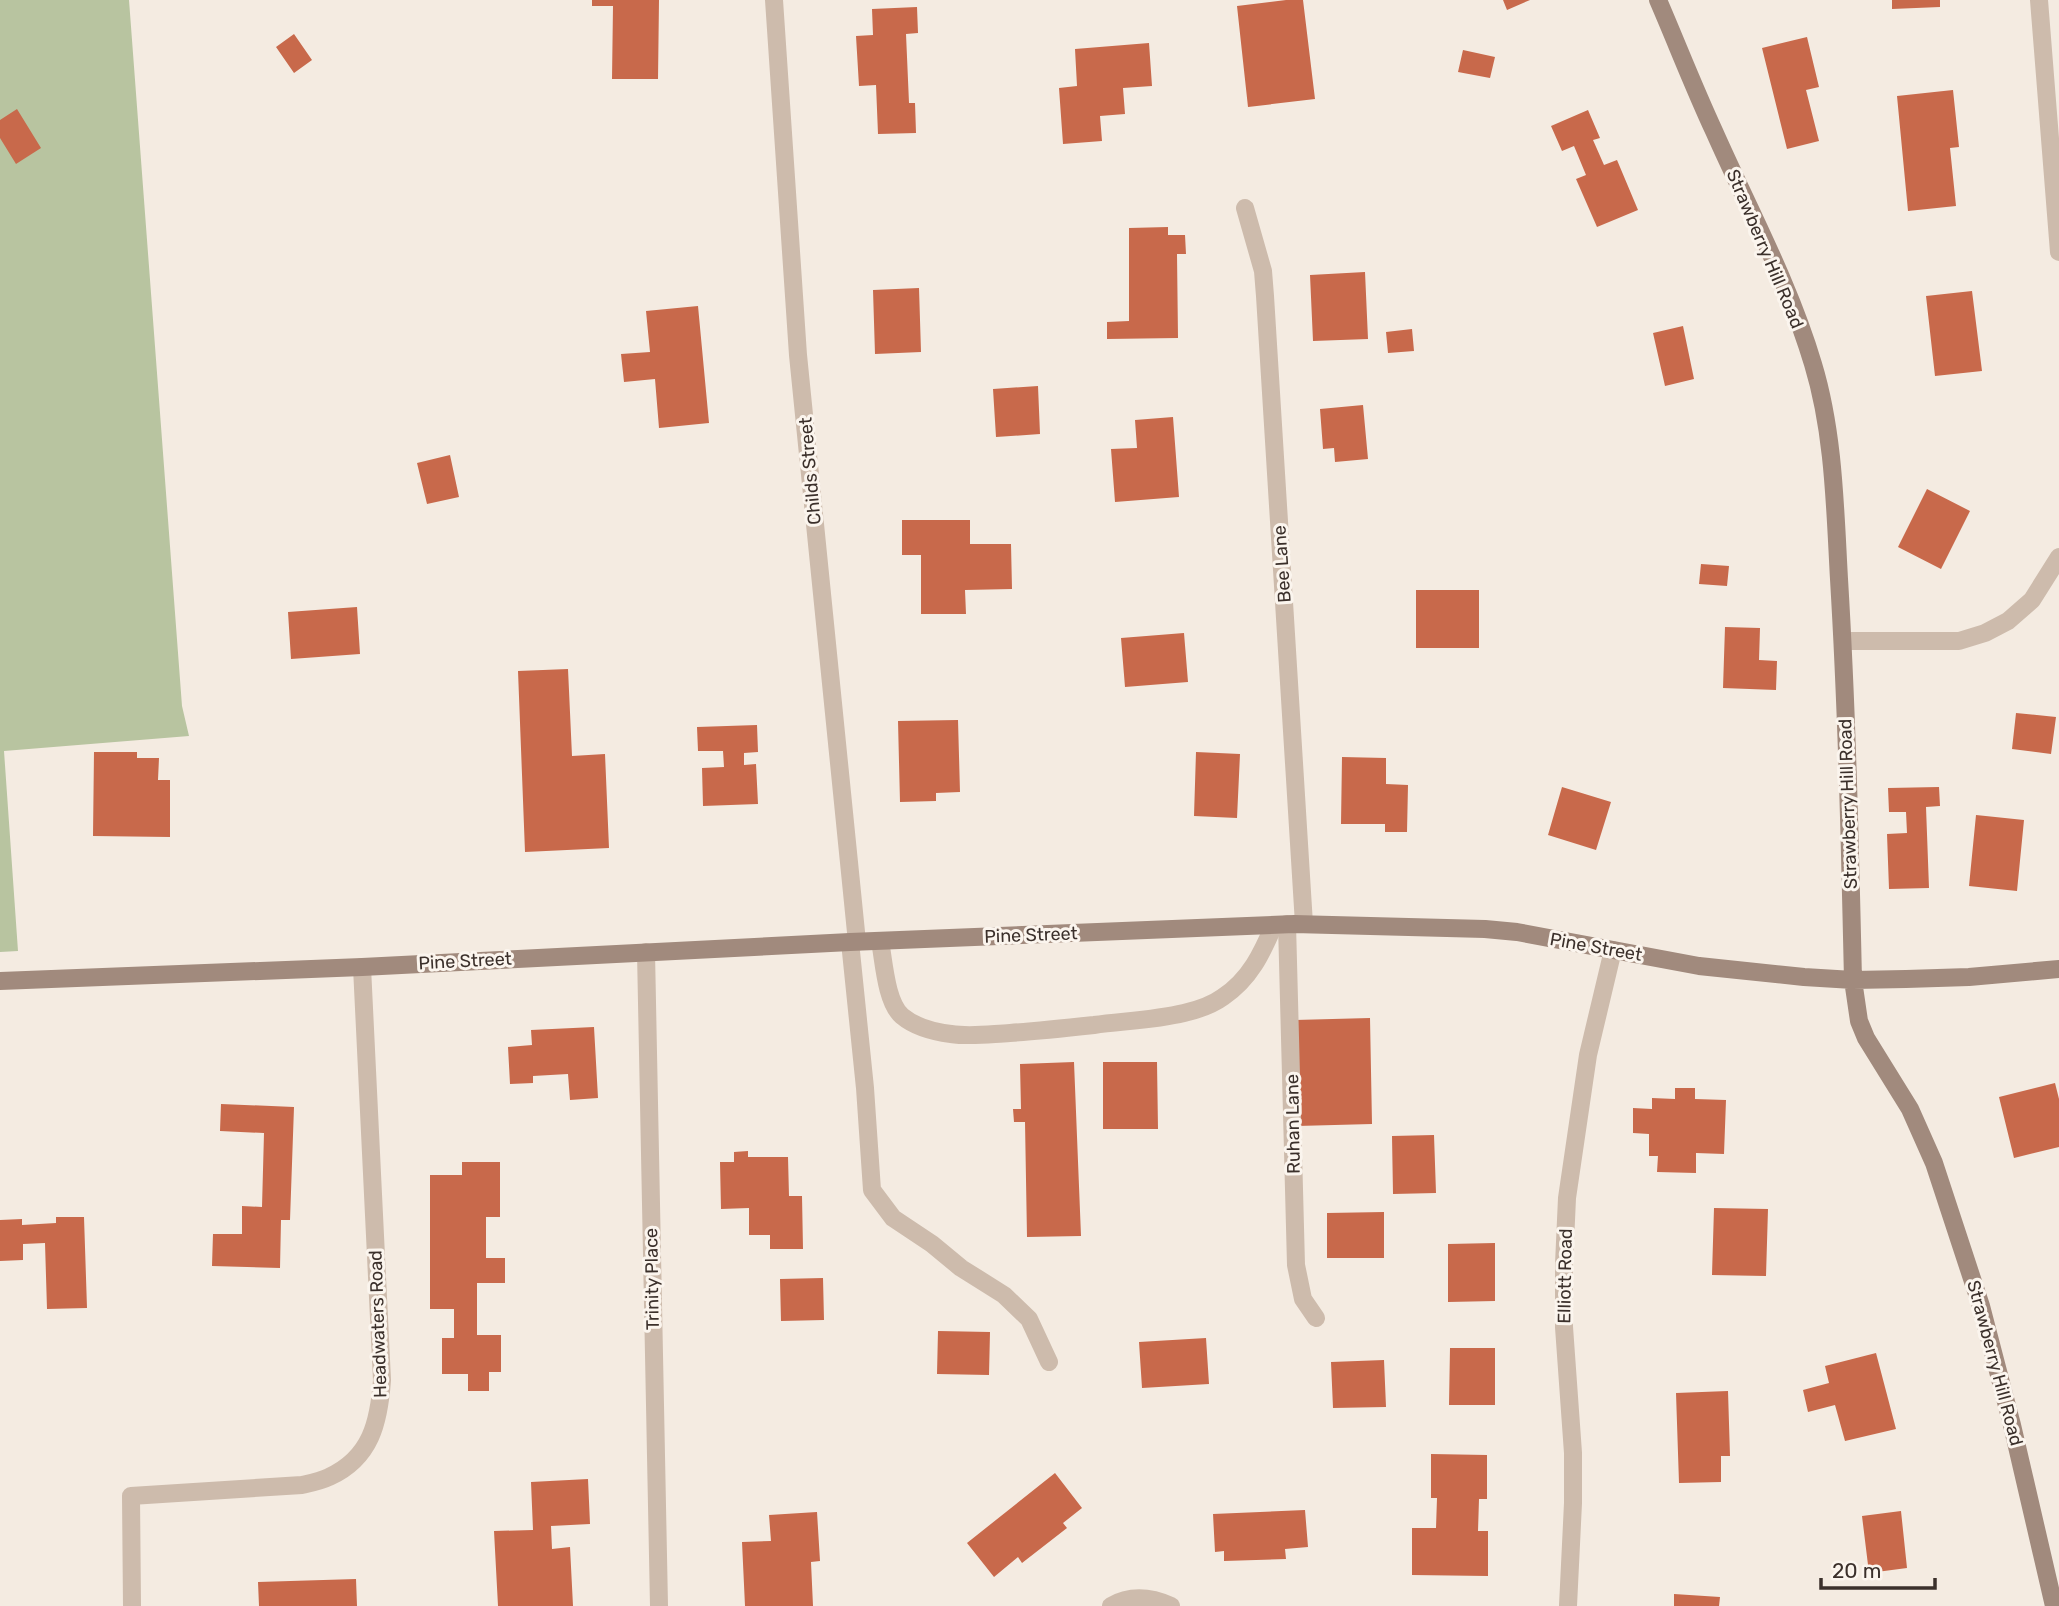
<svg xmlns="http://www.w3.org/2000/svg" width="2059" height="1606" font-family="Rubik,sans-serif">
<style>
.green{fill:#b8c4a0}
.building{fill:#c8694b}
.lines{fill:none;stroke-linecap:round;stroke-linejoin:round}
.lane{stroke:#cdbbac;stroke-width:18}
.street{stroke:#cdbbac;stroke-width:18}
.secondary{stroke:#a18a7d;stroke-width:18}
.labels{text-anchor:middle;stroke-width:6;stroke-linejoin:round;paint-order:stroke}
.street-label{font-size:18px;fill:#3b302b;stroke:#fbf5ee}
</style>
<rect width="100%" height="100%" fill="#f4ebe1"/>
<path class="green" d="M 0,0 L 129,0 L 182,706 L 189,736 L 4,751 L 18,951 L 0,952 Z"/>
<path class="building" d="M 592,0 L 659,0 L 658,79 L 612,79 L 613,6 L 592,6 Z
M 1286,0 L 1303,0 L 1315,99 L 1248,107 L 1237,6 Z
M 1503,0 L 1530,0 L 1507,10 Z
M 1892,0 L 1940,0 L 1940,7 L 1892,9 Z
M 917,7 L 918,33 L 906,34 L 909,103 L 915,103 L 916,133 L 878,134 L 876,85 L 859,86 L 856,36 L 873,35 L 872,9 Z
M 294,34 L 312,60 L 294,73 L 276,47 Z
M 1807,37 L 1819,87 L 1806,90 L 1819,141 L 1787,149 L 1762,48 Z
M 1149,43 L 1152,86 L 1123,88 L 1125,114 L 1100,116 L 1102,141 L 1063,144 L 1059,88 L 1077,86 L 1075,49 Z
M 1463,50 L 1495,57 L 1490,78 L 1458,72 Z
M 1953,90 L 1959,147 L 1950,148 L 1956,206 L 1908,211 L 1897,96 Z
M 17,109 L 41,148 L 16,164 L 0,138 L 0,120 Z
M 1588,110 L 1600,138 L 1593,140 L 1604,165 L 1617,160 L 1638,210 L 1597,227 L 1576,179 L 1586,175 L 1574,146 L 1562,151 L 1551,126 Z
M 1168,227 L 1168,235 L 1185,235 L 1186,254 L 1177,254 L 1178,338 L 1107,339 L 1107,322 L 1129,321 L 1129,228 Z
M 1365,272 L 1368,339 L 1313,341 L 1310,275 Z
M 919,288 L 921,352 L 875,354 L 873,290 Z
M 1972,291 L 1982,371 L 1935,376 L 1926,296 Z
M 698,306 L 709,423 L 659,428 L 655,379 L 624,382 L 621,354 L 650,352 L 646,311 Z
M 1683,326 L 1694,379 L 1665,386 L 1653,333 Z
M 1412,329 L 1414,351 L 1388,353 L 1386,332 Z
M 1038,386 L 1040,434 L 996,437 L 993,389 Z
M 1363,405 L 1368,459 L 1335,462 L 1334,448 L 1323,449 L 1320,409 Z
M 1173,417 L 1179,497 L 1115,502 L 1111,449 L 1137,448 L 1135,420 Z
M 450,455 L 459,497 L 427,504 L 417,463 Z
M 1927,489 L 1970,511 L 1941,569 L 1898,547 Z
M 902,520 L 970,520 L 970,544 L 1011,544 L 1012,589 L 965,590 L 966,614 L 921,614 L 921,555 L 902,555 Z
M 1701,564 L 1729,566 L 1727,586 L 1699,584 Z
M 1416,590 L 1479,590 L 1479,648 L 1416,648 Z
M 357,607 L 360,654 L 291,659 L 288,612 Z
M 1725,627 L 1760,628 L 1759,660 L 1777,661 L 1776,690 L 1723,688 Z
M 1184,633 L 1188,682 L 1125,687 L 1121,638 Z
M 568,669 L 572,756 L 605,754 L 609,848 L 525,852 L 518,671 Z
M 2016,713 L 2056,717 L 2051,754 L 2012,749 Z
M 958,720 L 960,792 L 936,793 L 936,801 L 900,802 L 898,721 Z
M 757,725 L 758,752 L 744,753 L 744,765 L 756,764 L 758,804 L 703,806 L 702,768 L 724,767 L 723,751 L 698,751 L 697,727 Z
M 94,752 L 137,752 L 137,758 L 159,758 L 158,780 L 170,780 L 170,837 L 93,836 Z
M 1196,752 L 1240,754 L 1237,818 L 1194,816 Z
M 1342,757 L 1386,758 L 1386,784 L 1408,785 L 1407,832 L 1385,832 L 1385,824 L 1341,824 Z
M 1562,787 L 1611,802 L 1596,850 L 1548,835 Z
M 1939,787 L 1940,806 L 1926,807 L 1929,888 L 1889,889 L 1887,834 L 1907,833 L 1906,812 L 1889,812 L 1888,788 Z
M 1976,815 L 2024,820 L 2017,891 L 1969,886 Z
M 1370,1018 L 1372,1124 L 1297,1126 L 1295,1020 Z
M 594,1027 L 598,1098 L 570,1100 L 568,1074 L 533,1076 L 533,1083 L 510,1084 L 508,1047 L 532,1045 L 531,1030 Z
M 1074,1062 L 1081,1236 L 1027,1237 L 1025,1122 L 1014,1122 L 1013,1109 L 1021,1109 L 1020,1064 Z
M 1103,1062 L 1157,1062 L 1158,1129 L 1103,1129 Z
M 2055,1083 L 2059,1099 L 2059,1147 L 2014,1158 L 1999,1097 Z
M 1675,1088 L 1695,1088 L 1695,1099 L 1726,1100 L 1724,1154 L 1696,1153 L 1696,1173 L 1657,1172 L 1658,1156 L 1649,1156 L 1649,1134 L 1633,1133 L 1633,1108 L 1652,1109 L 1652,1098 L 1675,1099 Z
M 221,1104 L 294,1107 L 290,1220 L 281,1220 L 280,1268 L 212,1266 L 213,1234 L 242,1234 L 242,1206 L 262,1207 L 264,1133 L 220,1131 Z
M 1434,1135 L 1436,1193 L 1393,1194 L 1392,1136 Z
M 748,1151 L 748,1157 L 788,1157 L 789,1196 L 802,1196 L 803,1249 L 770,1249 L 770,1235 L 749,1235 L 749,1208 L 721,1209 L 720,1162 L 734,1162 L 734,1152 Z
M 462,1162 L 500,1162 L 500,1217 L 486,1217 L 486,1258 L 505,1258 L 505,1283 L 477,1283 L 477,1335 L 501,1335 L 501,1372 L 489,1372 L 489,1391 L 468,1391 L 468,1374 L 442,1374 L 442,1338 L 454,1338 L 454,1309 L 430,1309 L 430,1175 L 462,1175 Z
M 1714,1208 L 1768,1209 L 1766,1276 L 1712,1275 Z
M 1384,1212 L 1384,1258 L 1327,1258 L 1327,1213 Z
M 56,1217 L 84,1217 L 87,1308 L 47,1309 L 45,1243 L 23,1244 L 23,1260 L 0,1261 L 0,1220 L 22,1219 L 22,1225 L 56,1223 Z
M 1495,1243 L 1495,1301 L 1448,1302 L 1448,1244 Z
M 823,1278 L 824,1320 L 781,1321 L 780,1279 Z
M 938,1331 L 990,1332 L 989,1375 L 937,1374 Z
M 1206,1338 L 1209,1384 L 1142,1388 L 1139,1342 Z
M 1450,1348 L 1495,1348 L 1495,1405 L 1449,1405 Z
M 1876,1353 L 1896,1429 L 1845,1441 L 1835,1405 L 1808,1412 L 1803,1390 L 1829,1383 L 1825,1366 Z
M 1384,1360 L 1386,1407 L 1333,1408 L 1331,1362 Z
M 1728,1391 L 1730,1456 L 1721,1456 L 1721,1482 L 1679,1483 L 1676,1393 Z
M 1431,1454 L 1487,1455 L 1487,1499 L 1479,1499 L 1478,1531 L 1488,1531 L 1488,1576 L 1412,1575 L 1412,1528 L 1436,1528 L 1437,1498 L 1431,1498 Z
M 1055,1473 L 1082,1508 L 1063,1523 L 1067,1528 L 1022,1563 L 1018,1557 L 994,1577 L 967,1543 Z
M 588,1479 L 590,1524 L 551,1526 L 552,1549 L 570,1547 L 573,1606 L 498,1606 L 494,1531 L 533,1530 L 531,1482 Z
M 1305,1510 L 1308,1547 L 1285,1549 L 1286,1559 L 1224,1561 L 1224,1551 L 1215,1552 L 1213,1514 Z
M 1901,1511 L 1907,1568 L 1869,1573 L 1862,1516 Z
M 817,1512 L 820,1561 L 811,1562 L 813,1606 L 745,1606 L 742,1542 L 771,1541 L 769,1515 Z
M 356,1579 L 357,1606 L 259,1606 L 258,1582 Z
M 1674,1594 L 1720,1597 L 1719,1606 L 1674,1606 Z"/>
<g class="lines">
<path class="lane" d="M 880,941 C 884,962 886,1002 902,1016 C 915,1027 935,1032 951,1034 C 971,1037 990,1034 1010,1033 C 1038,1031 1066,1028 1094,1025 C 1124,1021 1155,1020 1184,1013 C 1197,1010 1212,1005 1223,997 C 1250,979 1262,953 1274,925
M 850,942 L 865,1088 L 872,1190 L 893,1218 L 932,1244 L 961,1268 L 1004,1295 L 1029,1319 L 1049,1362"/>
<path class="street" d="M 774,0 L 798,355 L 857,942
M 2039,0 L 2059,252
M 1245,208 L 1263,271 L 1265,296 L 1304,924
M 1843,641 L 1959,641 L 1985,633 L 2008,621 L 2032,600 L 2059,557
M 1287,924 L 1296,1265 L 1303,1299 L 1316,1318
M 646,952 L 659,1606
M 132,1606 L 131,1496 L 302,1485 C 311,1483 321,1481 329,1477 C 371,1458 379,1422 382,1380 L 362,967
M 1111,1606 C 1130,1595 1151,1597 1171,1606
M 1568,1606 L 1573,1503 L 1573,1453 L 1564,1327 L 1564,1264 L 1567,1198 L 1588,1055 L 1613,950"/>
<path class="secondary" d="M 1658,0 C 1677,44 1694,88 1714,131 C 1748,208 1789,283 1813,364 C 1834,433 1835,508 1839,579 C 1847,712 1850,846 1853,980 L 1859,1021 L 1866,1038 L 1910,1109 L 1934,1163 L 1981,1306 L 2012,1425 L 2054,1606
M 0,981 L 362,967 L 850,942 L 1294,924 L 1485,929 L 1517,932 L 1699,966 L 1804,977 L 1853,980 L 1906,979 L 1969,977 L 2059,969"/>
</g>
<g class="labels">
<g class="street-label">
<text transform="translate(1765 249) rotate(67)" y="6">Strawberry Hill Road</text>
<text transform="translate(810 471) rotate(-95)" y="6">Childs Street</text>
<text transform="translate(1282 564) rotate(-94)" y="6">Bee Lane</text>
<text transform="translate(1848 804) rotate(-92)" y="6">Strawberry Hill Road</text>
<text transform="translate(1031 935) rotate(-2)" y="6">Pine Street</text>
<text transform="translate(1596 947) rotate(10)" y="6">Pine Street</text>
<text transform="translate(465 961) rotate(-3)" y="6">Pine Street</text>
<text transform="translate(1293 1124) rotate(-91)" y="6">Ruhan Lane</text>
<text transform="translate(1565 1276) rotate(-89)" y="6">Elliott Road</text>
<text transform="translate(652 1279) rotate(-91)" y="6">Trinity Place</text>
<text transform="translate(378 1324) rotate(-92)" y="6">Headwaters Road</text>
<text transform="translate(1995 1363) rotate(75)" y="6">Strawberry Hill Road</text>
</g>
</g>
<path d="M1821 1578v10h114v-10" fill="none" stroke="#3b302b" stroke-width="3.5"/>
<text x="1832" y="1578" font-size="21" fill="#3b302b" stroke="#fbf5ee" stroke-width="5" paint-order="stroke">20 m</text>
</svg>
